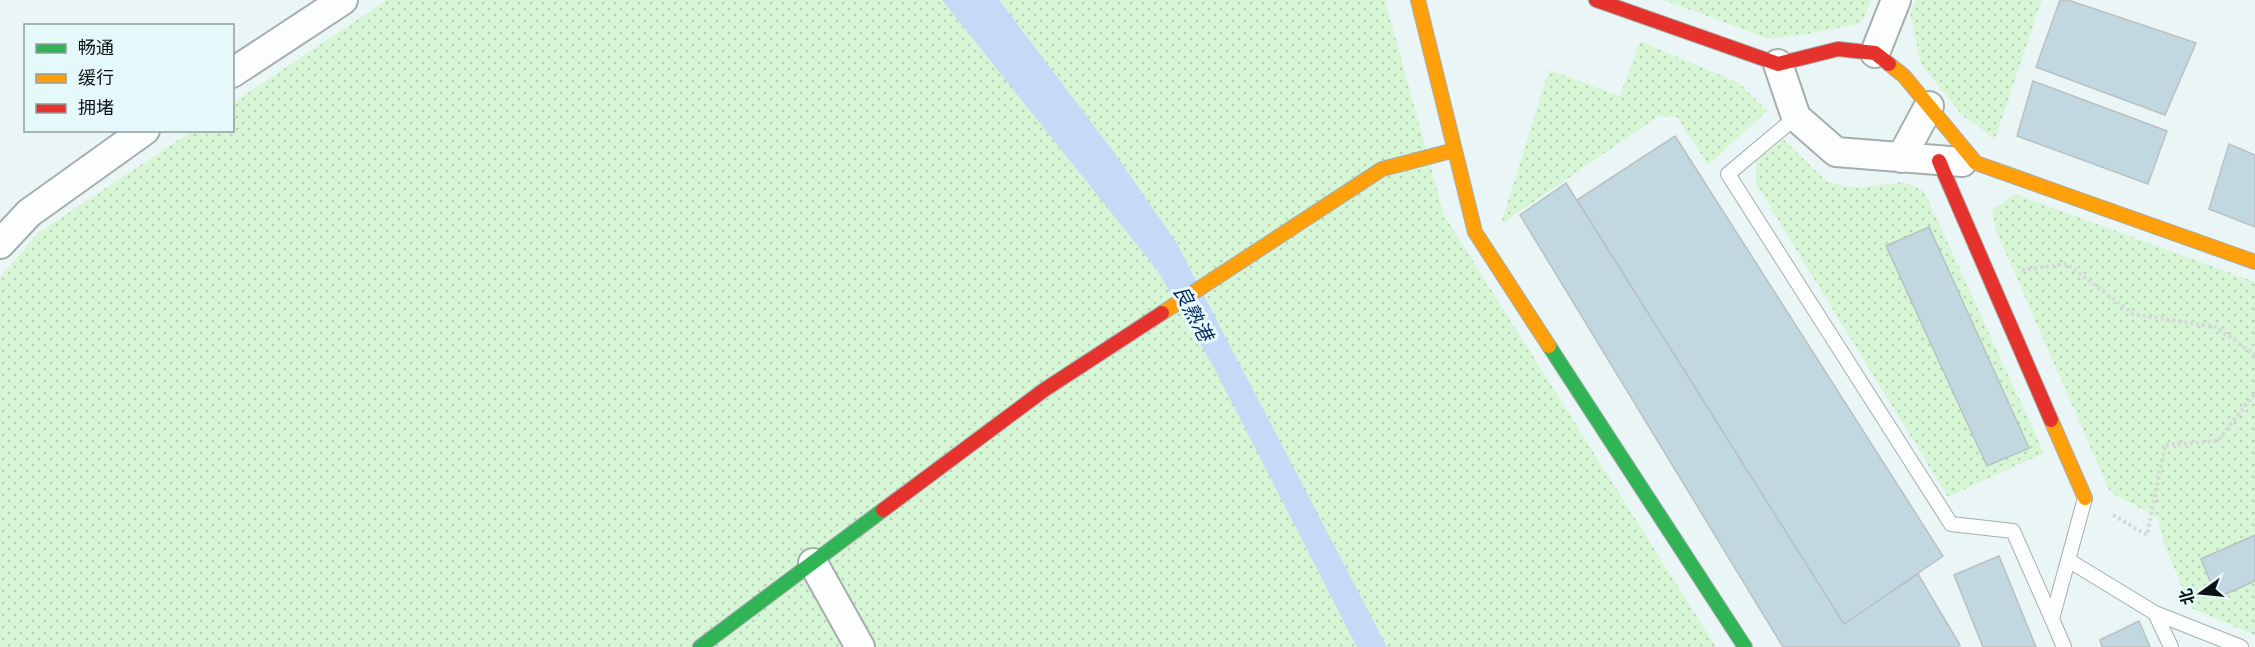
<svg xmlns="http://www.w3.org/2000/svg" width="2255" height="647" font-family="Signika,'Noto Sans SC',sans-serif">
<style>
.grass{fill:url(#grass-dots)}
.water{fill:#c5daf6}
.building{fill:#c2d8e1;stroke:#b8c0c2;stroke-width:1.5}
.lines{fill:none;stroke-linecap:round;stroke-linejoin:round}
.lane-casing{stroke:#a5adad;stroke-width:16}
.street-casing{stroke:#a5adad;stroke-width:32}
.fast-casing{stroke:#a5adad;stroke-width:16}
.slow-casing{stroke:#a5adad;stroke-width:16}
.jam-casing{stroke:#a5adad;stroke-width:16}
.path{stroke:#d6d8d8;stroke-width:4;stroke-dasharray:3 3;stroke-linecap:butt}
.lane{stroke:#fcfefe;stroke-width:14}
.street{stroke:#fcfefe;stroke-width:28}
.fast{stroke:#30b455;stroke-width:14}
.slow{stroke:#ff9f0a;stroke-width:14}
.jam{stroke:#e5322d;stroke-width:14}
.labels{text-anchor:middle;stroke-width:6;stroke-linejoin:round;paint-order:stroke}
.water-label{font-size:20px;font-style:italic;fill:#02285f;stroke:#e6f9fa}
</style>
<defs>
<pattern id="grass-dots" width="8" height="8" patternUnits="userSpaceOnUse" patternTransform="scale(1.5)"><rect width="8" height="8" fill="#d6f6d6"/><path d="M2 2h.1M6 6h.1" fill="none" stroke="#b6d2b7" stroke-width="1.8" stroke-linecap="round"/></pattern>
</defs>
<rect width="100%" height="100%" fill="#eaf5f6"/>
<path class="grass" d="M 387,0 L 1385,0 L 1444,215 L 1716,647 L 0,647 L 0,277 L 38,233 L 192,131 L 232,130 L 233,103 Z
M 1664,0 L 1871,0 L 1862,23 L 1807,34 L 1769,39 Z
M 1916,0 L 2042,0 L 1995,139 L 1962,115 L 1921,64 L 1910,13 Z
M 1640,41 L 1739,83 L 1767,111 L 1708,165 L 1677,117 L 1659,116 L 1501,224 L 1549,70 L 1620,96 Z
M 1783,139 L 1827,182 L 1856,188 L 1904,182 L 1924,191 L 2044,453 L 1948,497 L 1756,184 L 1756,161 Z
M 2015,194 L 2255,282 L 2255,635 L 2191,608 L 2164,543 L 2157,517 L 2110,492 L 1995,228 L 1992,210 Z"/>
<path class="water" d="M 942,0 L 999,0 L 1113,151 L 1176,242 L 1387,647 L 1357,647 L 1211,362 L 1157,270 Z"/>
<path class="building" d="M 2060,0 L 2068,0 L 2196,43 L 2165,115 L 2036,67 Z
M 2033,81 L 2167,131 L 2148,184 L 2017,136 Z
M 1675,136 L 1943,556 L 1844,624 L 1577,200 Z
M 2229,144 L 2255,155 L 2255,227 L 2209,209 Z
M 1566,183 L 1844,624 L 1918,574 L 1960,645 L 1957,647 L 1783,647 L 1520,215 Z
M 1929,227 L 2029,448 L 1987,466 L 1886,246 Z
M 2255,535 L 2255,581 L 2217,598 L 2201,559 Z
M 1999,556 L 2036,647 L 1983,647 L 1954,575 Z
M 2139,621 L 2150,647 L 2102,647 L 2100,640 Z"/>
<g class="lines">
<defs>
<path id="lane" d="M 1796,117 L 1728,174 L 1951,524 L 2013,531 L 2052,619
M 2068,560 L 2155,613 L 2171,647
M 2155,613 L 2241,647
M 2064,647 L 2052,619 L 2085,498"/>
<path id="street" d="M 1875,53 L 1896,0
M 1778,64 L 1796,117 L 1836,152 L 1962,162
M 232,73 L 343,0
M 1901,158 L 1929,106
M 0,244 L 29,213 L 145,130
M 813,563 L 860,647"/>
<path id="fast" d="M 1549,346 L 1745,647
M 700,647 L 883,510"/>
<path id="slow" d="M 1418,0 L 1475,232 L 1549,346
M 1889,64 L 1904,76 L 1976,163 L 2255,262
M 1162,313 L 1382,169 L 1455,150
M 2051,420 L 2085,498"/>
<path id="jam" d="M 1596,0 L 1778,64 L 1838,49 L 1875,53 L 1889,64
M 1939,161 L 2051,420
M 883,510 L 1044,390 L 1162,313"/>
</defs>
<use href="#lane" class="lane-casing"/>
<use href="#street" class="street-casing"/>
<use href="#fast" class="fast-casing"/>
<use href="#slow" class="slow-casing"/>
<use href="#jam" class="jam-casing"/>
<path class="path" d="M 2022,270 L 2067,264 L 2133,314 L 2216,327 L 2255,355
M 2113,515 L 2147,535 L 2165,445 L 2218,441 L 2255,393"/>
<use href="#lane" class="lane"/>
<use href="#street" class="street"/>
<use href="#fast" class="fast"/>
<use href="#slow" class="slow"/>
<use href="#jam" class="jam"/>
</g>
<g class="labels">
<g class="water-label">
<text transform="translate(1193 313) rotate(62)" y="7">良熟港</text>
</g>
</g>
<rect x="24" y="24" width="210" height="108" fill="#e6f9fa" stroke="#8f9d9e" stroke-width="1.5"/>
<rect x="36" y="44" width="30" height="9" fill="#30b455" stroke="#8f9d9e" stroke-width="1.5"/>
<text x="78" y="54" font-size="18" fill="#0c1213">畅通</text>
<rect x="36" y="74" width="30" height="9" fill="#ff9f0a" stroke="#8f9d9e" stroke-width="1.5"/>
<text x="78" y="84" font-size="18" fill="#0c1213">缓行</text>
<rect x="36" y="104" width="30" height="9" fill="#e5322d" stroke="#8f9d9e" stroke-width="1.5"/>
<text x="78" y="114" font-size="18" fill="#0c1213">拥堵</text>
<g transform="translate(2201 593) rotate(255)" stroke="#e6f9fa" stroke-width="4.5" paint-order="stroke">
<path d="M0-4.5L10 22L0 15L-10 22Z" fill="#0c1213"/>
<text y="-9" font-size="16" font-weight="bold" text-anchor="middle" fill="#0c1213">北</text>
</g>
</svg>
